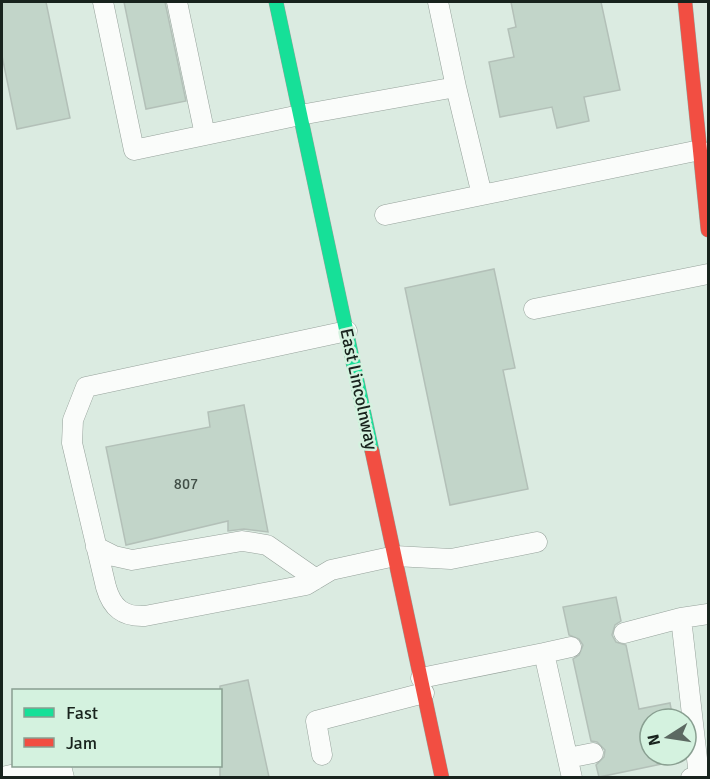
<svg xmlns="http://www.w3.org/2000/svg" width="710" height="779" font-family="Signika,sans-serif">
<style>
.building{fill:#c2d5c9;stroke:#b3c0b8;stroke-width:1.5}
.lines{fill:none;stroke-linecap:round;stroke-linejoin:round}
.lane-casing{stroke:#96a29b;stroke-width:21}
.fast-casing{stroke:#96a29b;stroke-width:15}
.jam-casing{stroke:#96a29b;stroke-width:15}
.lane{stroke:#fafcfa;stroke-width:20}
.fast{stroke:#16e098;stroke-width:14}
.jam{stroke:#f24e42;stroke-width:14}
.labels{text-anchor:middle;stroke-width:5;stroke-linejoin:round;paint-order:stroke}
.number-label{font-size:15px;fill:#425048}
.street-label{font-size:18px;fill:#18231d;stroke:#d4f2df}
</style>
<rect width="100%" height="100%" fill="#dbebe1"/>
<path class="building" d="M 2,2 L 46,2 L 70,118 L 17,129 L 2,56 Z
M 124,2 L 165,2 L 186,101 L 146,109 Z
M 511,2 L 601,2 L 620,90 L 584,97 L 589,121 L 557,128 L 552,107 L 500,117 L 489,62 L 514,57 L 508,29 L 516,27 Z
M 494,269 L 515,368 L 503,370 L 528,489 L 450,505 L 405,288 Z
M 244,405 L 268,532 L 244,529 L 228,531 L 228,521 L 126,545 L 106,447 L 210,427 L 208,412 Z
M 616,597 L 621,621 L 615,625 L 612,635 L 616,642 L 626,645 L 639,709 L 670,703 L 673,719 L 650,719 L 650,755 L 680,755 L 681,760 L 599,777 L 596,765 L 604,757 L 605,750 L 597,742 L 591,741 L 573,659 L 579,655 L 583,645 L 579,639 L 569,635 L 563,607 Z
M 248,680 L 269,777 L 220,777 L 220,686 Z"/>
<g class="lines">
<defs>
<path id="lane" d="M 103,2 L 134,150 L 300,115 L 456,87 L 482,195 L 700,150
M 177,2 L 205,135
M 438,2 L 456,87
M 385,215 L 482,195
M 534,309 L 708,274
M 347,331 L 86,387 L 73,420 L 72,443 L 106,587 C 112,608 123,617 145,616 L 306,585 L 331,570 L 395,556 L 451,559 L 537,542
M 96,547 L 114,556 L 132,560 L 242,541 L 267,545 L 316,579
M 624,633 L 681,618
M 544,653 L 571,647
M 421,678 L 544,653 L 572,778
M 322,755 L 316,721 L 424,693
M 568,758 L 593,753
M 61,766 L 64,778
M 2,777 L 52,766
M 691,778 L 699,776 L 681,618 L 708,614"/>
<path id="fast" d="M 276,2 L 372,451"/>
<path id="jam" d="M 685,2 L 708,230
M 372,451 L 442,778"/>
</defs>
<use href="#lane" class="lane-casing"/>
<use href="#fast" class="fast-casing"/>
<use href="#jam" class="jam-casing"/>
<use href="#lane" class="lane"/>
<use href="#fast" class="fast"/>
<use href="#jam" class="jam"/>
</g>
<g class="labels">
<g class="number-label">
<text x="186" y="489">807</text>
</g>
<g class="street-label">
<text transform="translate(359 389) rotate(78)" y="6">East Lincolnway</text>
</g>
</g>
<rect width="710" height="779" fill="none" stroke="#18231d" stroke-width="6"/>
<rect x="12" y="689" width="210" height="78" fill="#d4f2df" stroke="#899f91" stroke-width="1.5"/>
<rect x="24" y="708" width="30" height="9" fill="#16e098" stroke="#899f91" stroke-width="1.5"/>
<text x="66" y="719" font-size="18" fill="#18231d">Fast</text>
<rect x="24" y="738" width="30" height="9" fill="#f24e42" stroke="#899f91" stroke-width="1.5"/>
<text x="66" y="749" font-size="18" fill="#18231d">Jam</text>
<g transform="translate(668 737) rotate(258)"><circle r="28" fill="#d4f2df" stroke="#899f91" stroke-width="1.5"/>
<path d="M0-4.5L10 22L0 15L-10 22Z" fill="#5c6962"/>
<text y="-9" font-size="16" font-weight="bold" text-anchor="middle" fill="#18231d">N</text>
</g>
</svg>
